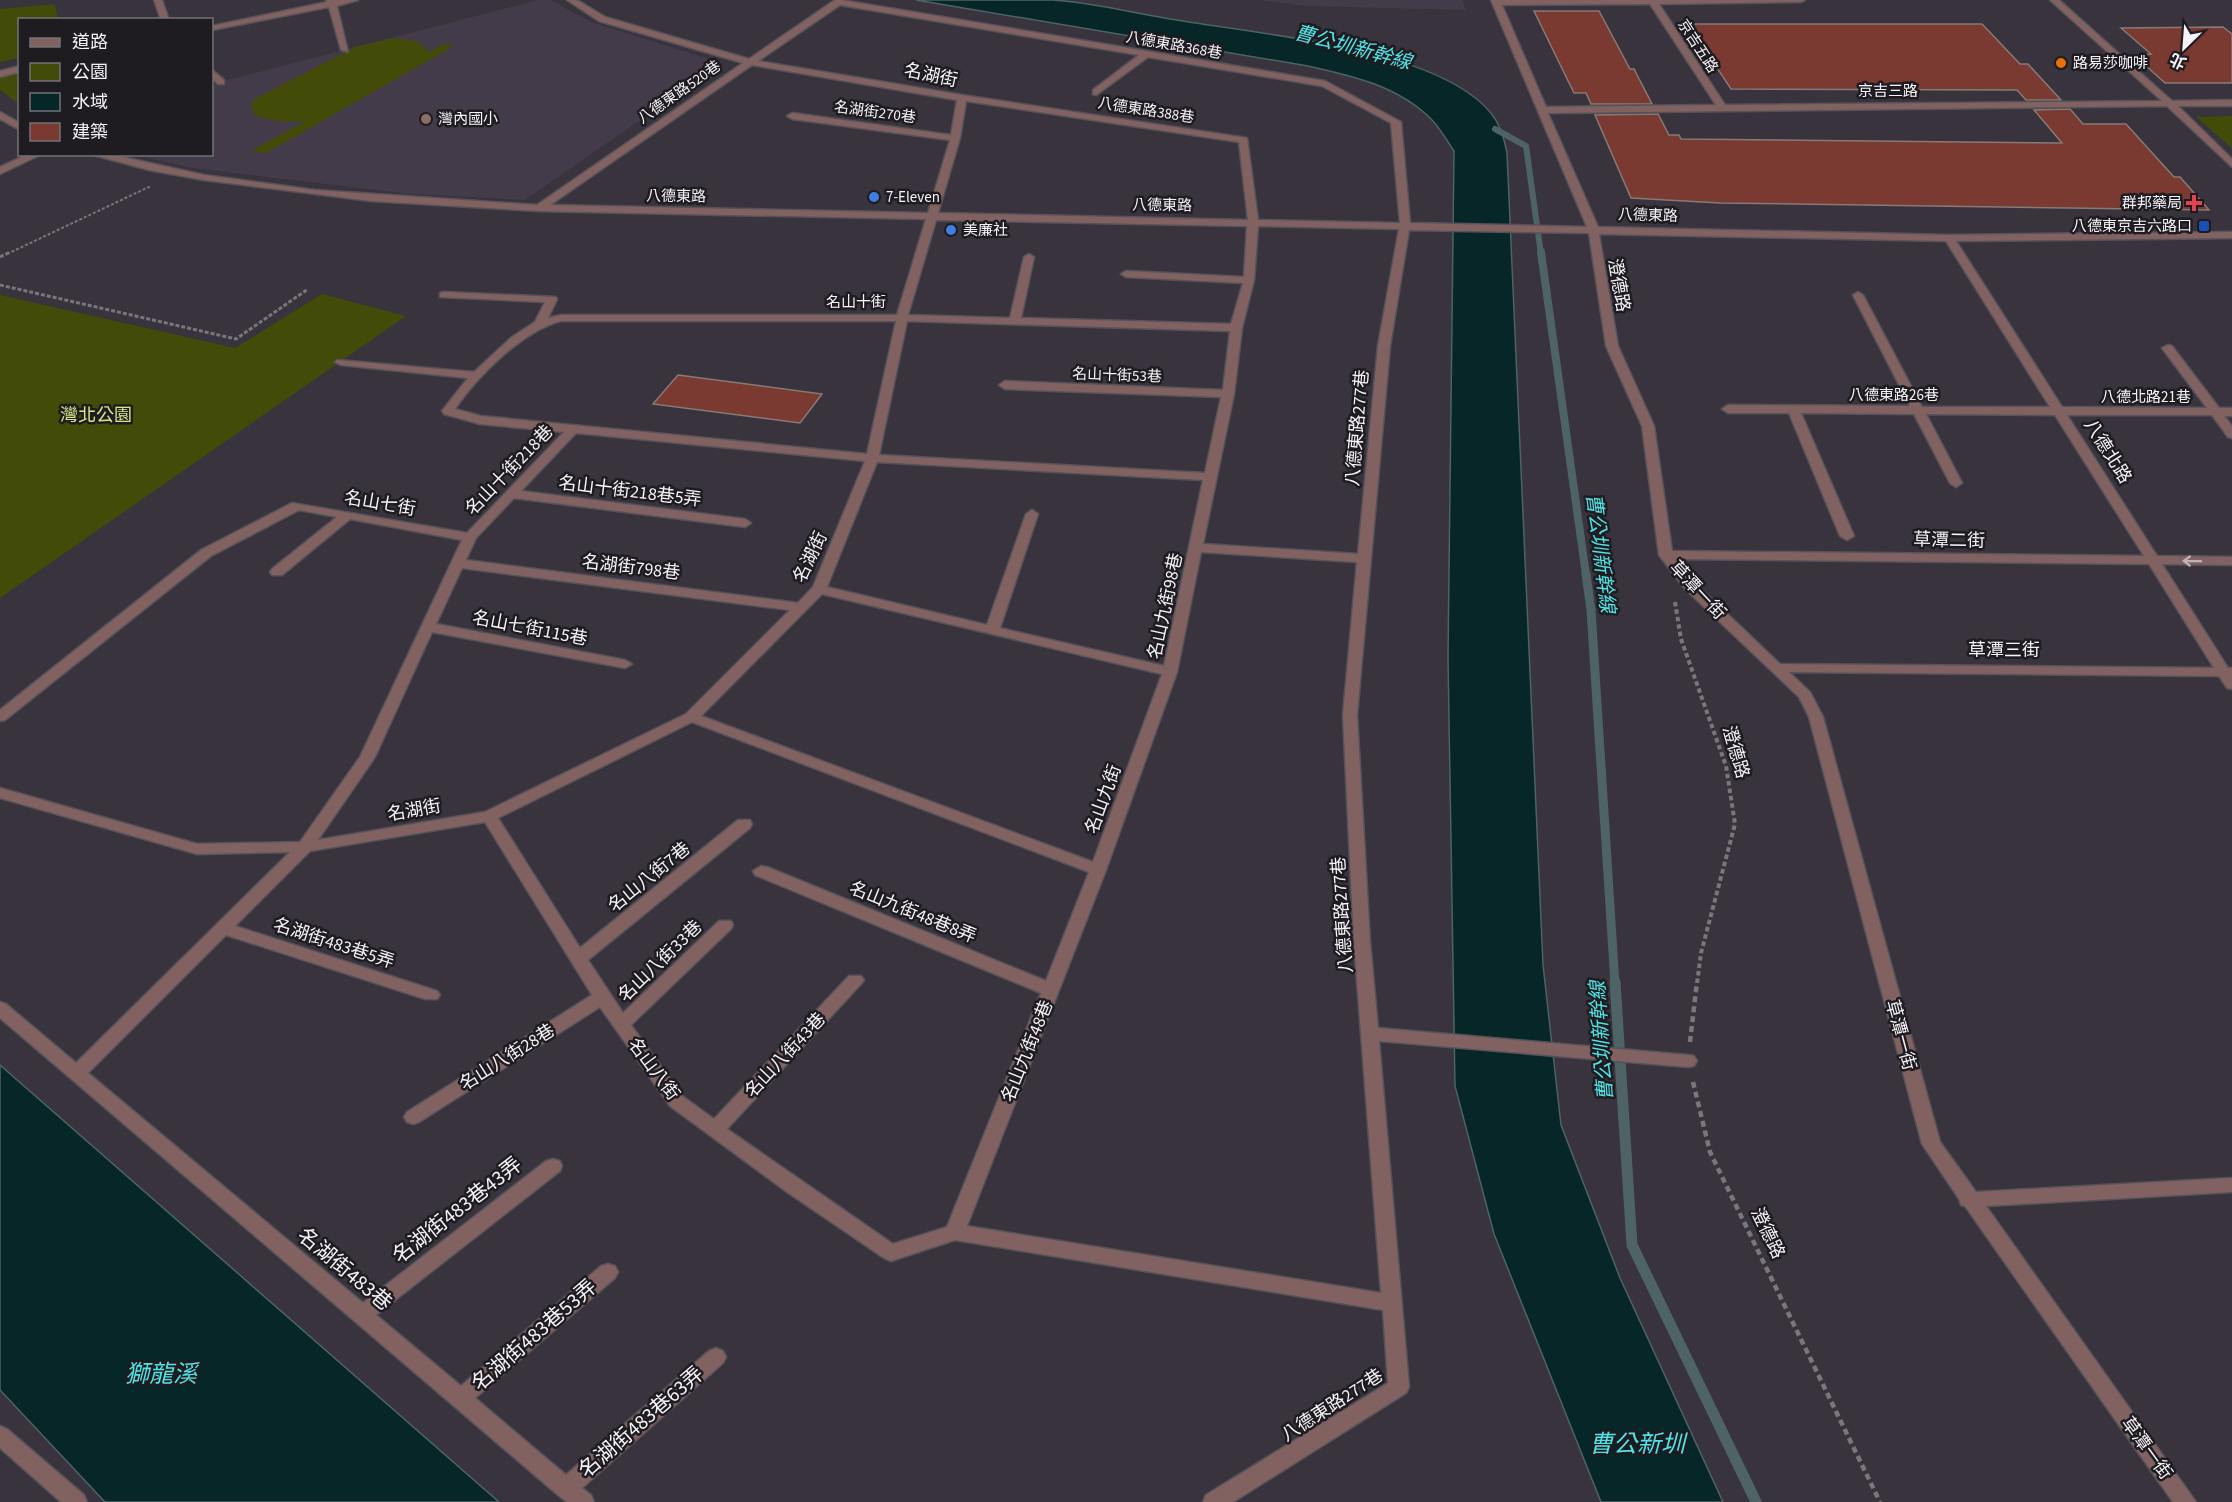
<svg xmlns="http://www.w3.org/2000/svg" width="2232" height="1502" font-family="'Source Sans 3','Noto Sans TC',sans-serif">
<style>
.built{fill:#443b4a}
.green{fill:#424b08}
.water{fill:#062627;stroke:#4e6366;stroke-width:1.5}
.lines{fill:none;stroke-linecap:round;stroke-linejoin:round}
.stream-far3{stroke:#4e6366;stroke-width:6}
.stream-far2{stroke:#4e6366;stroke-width:8}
.stream-far1{stroke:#4e6366;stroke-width:9}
.stream{stroke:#4e6366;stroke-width:11}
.building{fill:#7a3931;stroke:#877a77;stroke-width:1.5}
.minor-casing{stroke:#56525a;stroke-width:3}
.path-far3{stroke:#7b767e;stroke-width:2;stroke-dasharray:3 2;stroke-linecap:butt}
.path-far2{stroke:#7b767e;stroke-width:3;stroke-dasharray:4 2;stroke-linecap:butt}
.path-far1{stroke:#7b767e;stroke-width:4;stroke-dasharray:4.5 3;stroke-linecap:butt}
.path{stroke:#7b767e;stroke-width:4.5;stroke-dasharray:6 4;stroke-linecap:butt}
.minor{fill:#826260;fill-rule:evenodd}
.oneway{stroke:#c1b1b4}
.food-dot{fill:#e8710a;stroke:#1e1c20;stroke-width:2}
.education-dot{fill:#8d6e63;stroke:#1e1c20;stroke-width:2}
.shop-dot{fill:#3f7fe0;stroke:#1e1c20;stroke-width:2}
.health-dot{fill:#e0444e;stroke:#1e1c20;stroke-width:2}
.transit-dot{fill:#1a4fb4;stroke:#1e1c20;stroke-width:2}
.labels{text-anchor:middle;stroke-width:5;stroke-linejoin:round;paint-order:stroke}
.far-street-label{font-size:15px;fill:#f5f2f8;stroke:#1e1c20}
.far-poi-label{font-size:15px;fill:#f5f2f8;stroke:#1e1c20;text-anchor:start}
.street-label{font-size:18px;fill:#f5f2f8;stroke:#1e1c20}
.park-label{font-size:18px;fill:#d4e686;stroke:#1e1c20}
.water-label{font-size:20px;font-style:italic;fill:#50e2e5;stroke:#1e1c20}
.near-street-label{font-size:21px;fill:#f5f2f8;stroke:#1e1c20}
.near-water-label{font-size:24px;font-style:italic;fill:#50e2e5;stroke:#1e1c20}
</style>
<rect width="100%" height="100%" fill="#38333c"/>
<path class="built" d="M 538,0 L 550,0 L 591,22 L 722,63 L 525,200 L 410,194 L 192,168 L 135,155 L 212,154 L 212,84 Z
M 1258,0 L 1462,0 L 1466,10 L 1305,6 Z"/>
<path class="green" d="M 55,4 L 58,19 L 20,20 L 19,58 L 0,62 L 0,9 Z
M 394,38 L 417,41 L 429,52 L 443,44 L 454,46 L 266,153 L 251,151 L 305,121 L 282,122 L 255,116 L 251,107 L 253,100 L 355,47 Z
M 19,74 L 19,101 L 16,102 L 0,90 L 0,78 Z
M 2232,116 L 2232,148 L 2196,117 Z
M 322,294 L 406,316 L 0,598 L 0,295 L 235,348 Z"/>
<path class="water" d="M 916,0 C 961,0 1007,0 1052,0 C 1093,2 1136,14 1177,20 C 1259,34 1404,46 1470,94 C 1494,111 1502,126 1507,153 L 1543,965 L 1561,1125 L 1620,1278 L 1723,1502 L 1601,1502 L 1494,1234 L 1455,1086 L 1448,657 L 1454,151 C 1448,142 1441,130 1433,121 C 1399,86 1353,76 1308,66 Z
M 0,1065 L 499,1502 L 105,1502 L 0,1390 Z"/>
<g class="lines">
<path class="stream-far3" d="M 1495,129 L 1526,146 L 1541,254"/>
<path class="stream-far2" d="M 1541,252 L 1586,575"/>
<path class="stream-far1" d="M 1586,574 L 1591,610 L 1615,984"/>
<path class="stream" d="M 1615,982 L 1632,1245 L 1756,1502"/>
</g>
<path class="building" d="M 1534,11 L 1599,11 L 1630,69 L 1634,69 L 1652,104 L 1591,104 L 1586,93 L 1574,93 Z
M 1688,24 L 1982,24 L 2020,64 L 2028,64 L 2061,100 L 2026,100 L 2017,90 L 1731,89 Z
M 2223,27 L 2232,34 L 2232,83 L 2165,83 L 2134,55 L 2151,54 L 2121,28 Z
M 2070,109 L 2083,124 L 2126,124 L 2174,177 L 2180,177 L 2209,210 L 1720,203 L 1631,198 L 1595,115 L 1658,114 L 1669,135 L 1679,135 L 1681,139 L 2062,143 L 2034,110 Z
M 678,375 L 822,394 L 800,423 L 653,404 Z"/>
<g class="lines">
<defs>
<path id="minor" d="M 154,0 L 162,0 L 169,20 L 161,20 Z
M 326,0 L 358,0 L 337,6 L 348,52 L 341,50 L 329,7 L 212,30 L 212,26 L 327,2 Z
M 567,0 L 577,0 L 605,17 L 749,59 L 835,0 L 841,0 L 1325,81 L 1401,122 L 1410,223 L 1587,227 L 1491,0 L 1805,0 L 1801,2 L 1659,4 L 1725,105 L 2162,101 L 2050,0 L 2059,0 L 2172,101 L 2232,100 L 2232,106 L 2178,106 L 2232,159 L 2232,167 L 2167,106 L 1548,113 L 1598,227 L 1949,235 L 2232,232 L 2232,238 L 1956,241 L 2062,407 L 2207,408 L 2162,348 L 2168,345 L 2172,346 L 2219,408 L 2232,408 L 2232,416 L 2224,416 L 2232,426 L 2232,438 L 2228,437 L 2212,415 L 2067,415 L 2157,556 L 2232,557 L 2232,565 L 2162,564 L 2228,668 L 2232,668 L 2232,689 L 2227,688 L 2219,676 L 1789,672 L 1810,692 L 1823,717 L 1940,1142 L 1976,1192 L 2232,1178 L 2232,1192 L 1986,1206 L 2196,1502 L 2173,1502 L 1965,1206 L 1961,1205 L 1959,1199 L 1922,1144 L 1809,717 L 1799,697 L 1685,589 L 1659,555 L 1642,426 L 1606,346 L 1589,233 L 1409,230 L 1390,346 L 1357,715 L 1370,942 L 1378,1028 L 1688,1055 L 1694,1056 L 1697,1061 L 1694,1066 L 1688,1067 L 1379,1041 L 1409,1387 L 1406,1393 L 1233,1502 L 1203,1502 L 1206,1495 L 1388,1383 L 1383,1310 L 955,1240 L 891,1261 L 884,1258 L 787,1192 L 670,1106 L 600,1007 L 419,1122 L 413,1124 L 407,1122 L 404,1117 L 407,1112 L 592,995 L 485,822 L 310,851 L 235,926 L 437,991 L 440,995 L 437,999 L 425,999 L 226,935 L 88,1073 L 363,1303 L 546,1161 L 553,1159 L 560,1161 L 562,1166 L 560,1171 L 376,1315 L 461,1386 L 601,1266 L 608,1264 L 615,1266 L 618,1272 L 615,1278 L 475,1398 L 566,1475 L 709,1351 L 716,1348 L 723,1351 L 726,1357 L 723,1363 L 582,1488 L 591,1495 L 594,1502 L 567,1502 L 558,1495 L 0,1018 L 0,1002 L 6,1004 L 76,1063 L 290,852 L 197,854 L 0,798 L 0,788 L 197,844 L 300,842 L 360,757 L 462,540 L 350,519 L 282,575 L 272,575 L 270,572 L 272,569 L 337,517 L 299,510 L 211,556 L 5,720 L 0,721 L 0,710 L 201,550 L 292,503 L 467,533 L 564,432 L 480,424 L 444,414 L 442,411 L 468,378 L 341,365 L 335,362 L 337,360 L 474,372 L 512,337 L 535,322 L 545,302 L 440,297 L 440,293 L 444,292 L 556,297 L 557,299 L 548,318 L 561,315 L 897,315 L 926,219 L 539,211 L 371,201 L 204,180 L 149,170 L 90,154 L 109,154 L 204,175 L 315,190 L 537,205 L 743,63 L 599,21 ZM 1650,4 L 1716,105 L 1546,107 L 1502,5 ZM 840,5 L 1139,55 L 1093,90 L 1093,94 L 1096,95 L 1148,57 L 1322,86 L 1391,123 L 1400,223 L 1258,220 L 1247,138 L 962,95 L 758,61 ZM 752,65 L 957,100 L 951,135 L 792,113 L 787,116 L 792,119 L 950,140 L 928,213 L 550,205 ZM 966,101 L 1239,142 L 1248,220 L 938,213 L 960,138 ZM 936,220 L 1247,226 L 1244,277 L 1126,271 L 1121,274 L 1126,277 L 1243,283 L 1231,324 L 1021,318 L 1034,257 L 1029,254 L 1024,257 L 1010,318 L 908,315 ZM 1258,226 L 1399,229 L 1378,346 L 1358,554 L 1203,544 L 1234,394 L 1242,328 L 1254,280 ZM 1599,234 L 1946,241 L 2050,407 L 1922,407 L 1863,295 L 1858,292 L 1853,295 L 1910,406 L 1728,405 L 1722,409 L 1728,413 L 1789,413 L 1840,536 L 1847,540 L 1854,536 L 1801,413 L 1914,414 L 1950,483 L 1956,487 L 1962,483 L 1926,414 L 2055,415 L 2144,556 L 1672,551 L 1654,426 L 1618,346 ZM 561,321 L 896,321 L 867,454 L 481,416 L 455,409 C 477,377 522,331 561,321 ZM 907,321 L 1230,331 L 1223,390 L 1005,381 L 999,385 L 1005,389 L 1221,397 L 1205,473 L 879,455 ZM 576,433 L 865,461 L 813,587 L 798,603 L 466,560 L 476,538 L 514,498 L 745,527 L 751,523 L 745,519 L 521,491 ZM 877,462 L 1203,480 L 1164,666 L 1000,628 L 1038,514 L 1032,510 L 1026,514 L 987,625 L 827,587 ZM 1201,552 L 1357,562 L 1343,715 L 1354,942 L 1381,1293 L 967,1226 L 1106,870 L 1177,672 ZM 1676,559 L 2149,564 L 2214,668 L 1780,664 L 1695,583 ZM 462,568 L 790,610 L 686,714 L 485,812 L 318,840 L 375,757 L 432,632 L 625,668 L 632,664 L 625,660 L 436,624 ZM 822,594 L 1162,674 L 1093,862 L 701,716 ZM 692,722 L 1089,872 L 1046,981 L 767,867 L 761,866 L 753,871 L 755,875 L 1041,993 L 947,1227 L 893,1244 L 727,1129 L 861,984 L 864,980 L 861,976 L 849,976 L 714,1119 L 682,1096 L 631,1025 L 731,929 L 733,925 L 731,921 L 719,921 L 623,1013 L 588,960 L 750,828 L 752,824 L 750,820 L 738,820 L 580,948 L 498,818 Z
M 20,66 L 20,72 L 0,77 L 0,71 Z
M 212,70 L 224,80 L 224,84 L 218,84 L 212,78 Z
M 0,112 L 20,123 L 20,130 L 0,119 Z
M 28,154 L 42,154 L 0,174 L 0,167 Z
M 0,1426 L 7,1429 L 84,1495 L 87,1502 L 61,1502 L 0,1448 Z"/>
</defs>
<use href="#minor" class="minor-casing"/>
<path class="path-far3" d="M 7,254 L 151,186"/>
<path class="path-far2" d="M 0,257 L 10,252
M 0,285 L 236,339 L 308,289"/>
<path class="path-far1" d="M 1675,602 L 1681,639 L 1726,766 L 1735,824 L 1701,953 L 1697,984"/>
<path class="path" d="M 1690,1042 L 1697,982
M 1693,1082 L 1710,1152 L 1880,1502"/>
<use href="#minor" class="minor"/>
</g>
<defs><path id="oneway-shaft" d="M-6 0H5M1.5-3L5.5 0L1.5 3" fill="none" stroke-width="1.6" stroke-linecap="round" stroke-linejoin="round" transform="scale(1.5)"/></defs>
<use class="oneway" href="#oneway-shaft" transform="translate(2192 561) rotate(-179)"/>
<circle class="food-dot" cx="2061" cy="63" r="6"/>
<circle class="education-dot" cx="426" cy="119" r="6"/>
<g class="shop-dot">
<circle cx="874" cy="197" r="6"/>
<circle cx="951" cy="230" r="6"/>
</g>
<path class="health-dot" d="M2191 194h6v6h6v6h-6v6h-6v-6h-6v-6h6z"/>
<rect class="transit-dot" x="2198" y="220" width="12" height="12" rx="3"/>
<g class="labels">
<g class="far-street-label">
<text transform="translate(1174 45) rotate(10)" y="5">八德東路368巷</text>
<text transform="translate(1698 46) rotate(57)" y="5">京吉五路</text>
<text x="1888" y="96">京吉三路</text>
<text transform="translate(679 92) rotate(-35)" y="5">八德東路520巷</text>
<text transform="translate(1146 110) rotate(9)" y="5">八德東路388巷</text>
<text transform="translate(875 112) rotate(8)" y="5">名湖街270巷</text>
<text transform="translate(676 196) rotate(1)" y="5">八德東路</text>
<text transform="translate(1162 205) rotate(1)" y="5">八德東路</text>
<text transform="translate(1648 215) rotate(2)" y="5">八德東路</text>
<text x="856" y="307">名山十街</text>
<text transform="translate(1117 375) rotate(2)" y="5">名山十街53巷</text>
<text x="1894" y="400">八德東路26巷</text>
<text x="2146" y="402">八德北路21巷</text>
</g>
<g class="far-poi-label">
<text x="2073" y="68">路易莎咖啡</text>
<text x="438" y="124">灣內國小</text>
<text x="886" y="202">7-Eleven</text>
<text x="2182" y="208" text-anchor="end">群邦藥局</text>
<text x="2192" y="231" text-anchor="end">八德東京吉六路口</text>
<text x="963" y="235">美廉社</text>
</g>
<g class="street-label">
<text transform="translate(931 75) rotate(12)" y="6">名湖街</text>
<text transform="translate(1619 285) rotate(80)" y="6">澄德路</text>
<text transform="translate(1357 428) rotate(-85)" y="6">八德東路277巷</text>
<text transform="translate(2108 451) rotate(58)" y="6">八德北路</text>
<text transform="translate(509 470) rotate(-46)" y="6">名山十街218巷</text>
<text transform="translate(630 491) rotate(7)" y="6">名山十街218巷5弄</text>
<text transform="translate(380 503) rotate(10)" y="6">名山七街</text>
<text transform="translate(1949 540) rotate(1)" y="6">草潭二街</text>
<text transform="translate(810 557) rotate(-64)" y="6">名湖街</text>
<text transform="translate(631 567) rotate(7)" y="6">名湖街798巷</text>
<text transform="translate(1698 590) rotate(47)" y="6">草潭一街</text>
<text transform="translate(1165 606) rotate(-78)" y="6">名山九街98巷</text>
<text transform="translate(530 628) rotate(11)" y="6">名山七街115巷</text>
<text x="2004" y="656">草潭三街</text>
<text transform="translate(1736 752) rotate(74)" y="6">澄德路</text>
<text transform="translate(1103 799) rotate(-70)" y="6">名山九街</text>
<text transform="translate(414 810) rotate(-10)" y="6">名湖街</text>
<text transform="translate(649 877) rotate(-39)" y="6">名山八街7巷</text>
<text transform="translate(913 912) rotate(22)" y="6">名山九街48巷8弄</text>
<text transform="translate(1342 915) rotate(-94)" y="6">八德東路277巷</text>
<text transform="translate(334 943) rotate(18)" y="6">名湖街483巷5弄</text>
<text transform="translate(660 961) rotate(-44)" y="6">名山八街33巷</text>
<text transform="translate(1901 1035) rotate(75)" y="6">草潭一街</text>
<text transform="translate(1027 1051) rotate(-68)" y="6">名山九街48巷</text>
<text transform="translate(785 1055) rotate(-47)" y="6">名山八街43巷</text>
<text transform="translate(507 1057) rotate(-32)" y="6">名山八街28巷</text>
<text transform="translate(654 1069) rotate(53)" y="6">名山八街</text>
<text transform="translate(1768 1233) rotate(64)" y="6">澄德路</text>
<text transform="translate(1332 1405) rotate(-33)" y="6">八德東路277巷</text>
<text transform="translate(2147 1448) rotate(54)" y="6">草潭一街</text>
</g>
<g class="park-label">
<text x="96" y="421">灣北公園</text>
</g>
<g class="water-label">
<text transform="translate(1353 47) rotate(15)" y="7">曹公圳新幹線</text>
<text transform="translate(1601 553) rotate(83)" y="7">曹公圳新幹線</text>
<text transform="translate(1601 1041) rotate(-94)" y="7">曹公圳新幹線</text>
</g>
<g class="near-street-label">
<text transform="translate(457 1210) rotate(-38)" y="7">名湖街483巷43弄</text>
<text transform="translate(345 1269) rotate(40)" y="7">名湖街483巷</text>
<text transform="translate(534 1335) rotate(-41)" y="7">名湖街483巷53弄</text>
<text transform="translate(641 1422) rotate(-41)" y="7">名湖街483巷63弄</text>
</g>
<g class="near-water-label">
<text x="161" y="1382">獅龍溪</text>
<text x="1637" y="1452">曹公新圳</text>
</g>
</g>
<rect x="18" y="18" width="195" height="138" fill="#1e1c20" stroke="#747276" stroke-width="1.5"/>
<rect x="30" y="38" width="30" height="9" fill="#826260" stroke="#747276" stroke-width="1.5"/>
<text x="72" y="48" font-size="18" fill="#f5f2f8">道路</text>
<rect x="30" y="63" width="30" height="18" fill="#424b08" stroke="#747276" stroke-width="1.5"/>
<text x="72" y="78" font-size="18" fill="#f5f2f8">公園</text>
<rect x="30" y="93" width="30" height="18" fill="#062627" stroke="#747276" stroke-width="1.5"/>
<text x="72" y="108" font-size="18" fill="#f5f2f8">水域</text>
<rect x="30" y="123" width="30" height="18" fill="#7a3931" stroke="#747276" stroke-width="1.5"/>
<text x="72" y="138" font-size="18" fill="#f5f2f8">建築</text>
<g transform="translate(2184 48) rotate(205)" stroke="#1e1c20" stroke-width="4.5" paint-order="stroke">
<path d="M0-4.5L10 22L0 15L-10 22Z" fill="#f5f2f8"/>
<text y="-9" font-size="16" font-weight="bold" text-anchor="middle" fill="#f5f2f8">北</text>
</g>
</svg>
